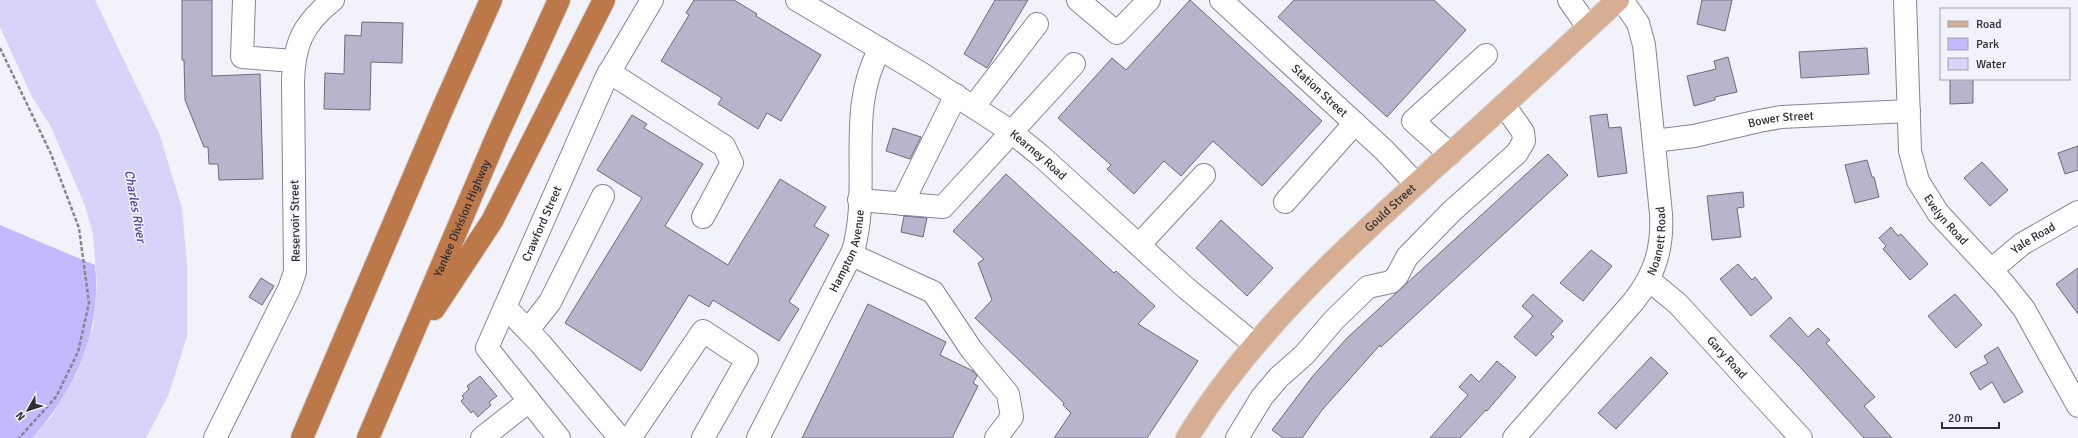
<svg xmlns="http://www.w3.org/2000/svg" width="2078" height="438" font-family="Signika,sans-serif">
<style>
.green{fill:#c3bafd}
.water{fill:#d8d3f9}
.building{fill:#b7b5cb;stroke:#6c6a7f}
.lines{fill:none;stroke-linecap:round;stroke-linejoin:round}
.minor-casing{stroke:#87849a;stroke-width:24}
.major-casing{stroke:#d1d1d3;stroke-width:24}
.highway-casing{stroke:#d1d1d3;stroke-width:24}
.path{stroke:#86868f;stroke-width:2.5;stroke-dasharray:4 2;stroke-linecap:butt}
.minor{stroke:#fff;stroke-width:22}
.major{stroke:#d7ae92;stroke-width:22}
.highway{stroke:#bd7849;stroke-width:22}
.labels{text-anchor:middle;stroke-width:3;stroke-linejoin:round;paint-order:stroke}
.street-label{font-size:12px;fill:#2e2d36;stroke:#f2f2fb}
.water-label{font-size:13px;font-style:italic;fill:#5a40a7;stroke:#f2f2fb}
</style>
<rect width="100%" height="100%" fill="#f2f2fb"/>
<path class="green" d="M 0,225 L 95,265 C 102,330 76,390 32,438 L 0,438 Z"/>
<path class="water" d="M 0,0 L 95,0 L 159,133 L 182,208 L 187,265 L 187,336 L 169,394 L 146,438 L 32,438 L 52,416 L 77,372 L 93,328 L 97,284 L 93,234 L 84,203 L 50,125 L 32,97 L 0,27 Z"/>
<path class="building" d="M 182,0 L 212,0 L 212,76 L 260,74 L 263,179 L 219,180 L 218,164 L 209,164 L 208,147 L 204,147 L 185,100 L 184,60 L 182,60 Z
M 694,0 L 734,0 L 757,14 L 756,16 L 821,55 L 781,121 L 767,113 L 758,129 L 718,104 L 722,98 L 661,61 L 689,15 L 686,13 Z
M 995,0 L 1028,0 L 987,68 L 964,54 Z
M 1190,0 L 1322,121 L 1262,186 L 1213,141 L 1181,176 L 1164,161 L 1134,194 L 1107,169 L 1111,165 L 1058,118 L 1112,58 L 1126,70 Z
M 1294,0 L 1434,0 L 1466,30 L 1387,117 L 1278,17 Z
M 1702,0 L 1732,0 L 1725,31 L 1697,24 Z
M 362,22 L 403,23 L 402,63 L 371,62 L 370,110 L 324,109 L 325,73 L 344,74 L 345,35 L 361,36 Z
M 1867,48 L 1869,74 L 1801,78 L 1799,52 Z
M 1728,57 L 1737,92 L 1715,97 L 1715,100 L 1694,106 L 1687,76 L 1716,69 L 1714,61 Z
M 1950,79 L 1973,79 L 1973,103 L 1950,104 Z
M 1607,114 L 1609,128 L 1621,127 L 1627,173 L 1598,177 L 1590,116 Z
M 632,115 L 647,124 L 644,128 L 703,164 L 665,226 L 728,265 L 780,179 L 826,207 L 814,226 L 829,235 L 789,302 L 799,309 L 779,341 L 713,300 L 709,307 L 689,295 L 641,371 L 565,323 L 642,198 L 597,170 Z
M 893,128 L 921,137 L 910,159 L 886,151 Z
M 2078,146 L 2078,170 L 2065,174 L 2058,153 Z
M 1548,154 L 1568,175 L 1381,347 L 1380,345 L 1322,410 L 1302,438 L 1283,438 L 1272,430 L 1312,377 L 1347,338 Z
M 1867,160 L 1872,177 L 1874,177 L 1879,197 L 1855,203 L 1845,165 Z
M 1982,162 L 2008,190 L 1990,206 L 1964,178 Z
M 1006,174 L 1114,273 L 1116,271 L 1155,306 L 1138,324 L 1198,361 L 1147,438 L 1054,438 L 1071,413 L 1063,405 L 1064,403 L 975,318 L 992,300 L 978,263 L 984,259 L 953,231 Z
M 1743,192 L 1744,207 L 1737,208 L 1741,237 L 1712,240 L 1707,196 Z
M 904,216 L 927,218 L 923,237 L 901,232 Z
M 1221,220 L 1273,268 L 1247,296 L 1196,248 Z
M 1891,227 L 1898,236 L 1901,234 L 1928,264 L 1910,280 L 1883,249 L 1886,246 L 1879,238 Z
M 1591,250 L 1612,266 L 1583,301 L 1560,283 Z
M 1738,264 L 1752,280 L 1755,277 L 1772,298 L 1751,316 L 1720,279 Z
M 2078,268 L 2078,314 L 2056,284 Z
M 261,278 L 274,286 L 262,305 L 249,297 Z
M 1533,294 L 1563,321 L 1551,334 L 1554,337 L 1536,356 L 1514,337 L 1533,316 L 1522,306 Z
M 1955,294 L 1982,325 L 1956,348 L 1928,316 Z
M 868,304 L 946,342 L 940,355 L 973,371 L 977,376 L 973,383 L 978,386 L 952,438 L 802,438 Z
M 1790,317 L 1808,337 L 1818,328 L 1830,340 L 1826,343 L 1875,397 L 1864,406 L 1892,438 L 1864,438 L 1800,367 L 1770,336 Z
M 1998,347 L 2023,392 L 2004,403 L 1992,382 L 1980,390 L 1970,373 L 1988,363 L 1984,356 Z
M 1651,357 L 1668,373 L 1616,429 L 1598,413 Z
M 1497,361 L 1516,377 L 1487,411 L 1486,410 L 1460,438 L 1430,438 L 1468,395 L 1459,387 L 1471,374 L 1479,382 Z
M 480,376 L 497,396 L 489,402 L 491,405 L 478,417 L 473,411 L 471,413 L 461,401 L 464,398 L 462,396 L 469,389 L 467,386 Z"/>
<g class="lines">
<defs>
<g id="minor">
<path d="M 244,0 L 242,57 L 294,61"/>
<path id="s1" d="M 797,0 L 919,72 L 1009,130 L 1041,156 L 1186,288 L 1254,344"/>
<path d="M 1078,0 L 1117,33 L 1149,0"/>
<path id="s2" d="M 1221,0 L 1384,150 L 1416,184"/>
<path d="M 1569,0 L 1588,27"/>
<path id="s3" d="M 1905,0 L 1910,151 L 1918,181 L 1938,213 L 2004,284 L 2024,309 L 2078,406"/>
<path d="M 609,72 L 724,146 L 732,163 L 703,217"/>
<path d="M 974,106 L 1037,24"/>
<path id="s4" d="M 1654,141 L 1694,136 L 1759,121 L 1781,117 L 1909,111"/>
<path d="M 1450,154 L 1413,121 L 1486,55"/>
<path d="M 859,200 L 943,207 L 1074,64"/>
<path d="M 1285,202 L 1355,123"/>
<path d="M 902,204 L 956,95"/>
<path d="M 1139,245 L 1204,175"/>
<path d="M 852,255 L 933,292 L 971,349 L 1008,394 L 1012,417 L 996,438"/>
<path id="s5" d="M 1991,270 L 2022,244 L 2078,212"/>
<path id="s6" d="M 1649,280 L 1678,304 L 1801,438"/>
<path d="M 505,307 L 540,343 L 620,438"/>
<path d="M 528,330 L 550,302 L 603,196"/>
<path d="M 215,438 L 289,289 L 295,272 L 293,82 C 294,43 303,24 333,0"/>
<path d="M 482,438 L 529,401"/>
<path id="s7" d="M 559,438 L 487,348 L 606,78 L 652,0"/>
<path d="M 630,438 L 703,331 L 747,360 L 703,438"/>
<path id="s8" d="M 758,438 L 853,251 C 872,186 845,110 880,49"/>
<path d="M 1237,438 L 1262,397 L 1279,377 L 1304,355 L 1334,320 L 1368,287 L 1391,282 L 1397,276 L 1407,257 L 1452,211 L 1517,153 L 1524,141 L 1523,132 L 1504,105"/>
<path id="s9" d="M 1514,438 L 1634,301 C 1655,274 1663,248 1661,214 L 1644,45 L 1638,23 L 1622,0"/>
</g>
<g id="major">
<path id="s10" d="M 1187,438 C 1254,329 1350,244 1444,159 C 1503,107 1560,53 1618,0"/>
</g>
<g id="highway">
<path d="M 434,309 L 492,221 L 604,0"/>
<path d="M 302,438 L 442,110 L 491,0"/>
<path id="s11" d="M 368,438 L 497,136 L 559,0"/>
</g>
</defs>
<use href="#minor" class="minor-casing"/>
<use href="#major" class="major-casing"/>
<use href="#highway" class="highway-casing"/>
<path class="path" d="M 0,48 L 51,154 L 79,228 L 89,303 L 78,352 L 56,397 L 19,438"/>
<use href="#minor" class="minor"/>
<use href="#major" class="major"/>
<use href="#highway" class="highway"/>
</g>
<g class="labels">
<g class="street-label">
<text dy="4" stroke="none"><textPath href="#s2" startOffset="134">Station Street</textPath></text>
<text dy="4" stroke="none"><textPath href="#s4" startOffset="129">Bower Street</textPath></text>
<text dy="4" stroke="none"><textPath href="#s1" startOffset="287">Kearney Road</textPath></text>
<text dy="4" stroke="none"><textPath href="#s10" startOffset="308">Gould Street</textPath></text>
<text dy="4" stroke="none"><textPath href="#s11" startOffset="239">Yankee Division Highway</textPath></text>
<text dy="4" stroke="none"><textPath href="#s3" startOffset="230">Evelyn Road</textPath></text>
<text transform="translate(295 221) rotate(-91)" y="4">Reservoir Street</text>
<text dy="4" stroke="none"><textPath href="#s7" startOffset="251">Crawford Street</textPath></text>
<text dy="4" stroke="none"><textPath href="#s5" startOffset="53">Yale Road</textPath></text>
<text dy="4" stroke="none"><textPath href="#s9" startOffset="248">Noanett Road</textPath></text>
<text dy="4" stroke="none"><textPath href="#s8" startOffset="208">Hampton Avenue</textPath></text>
<text dy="4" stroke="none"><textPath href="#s6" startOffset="110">Gary Road</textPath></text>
</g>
<g class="water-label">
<text transform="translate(136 206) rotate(80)" y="5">Charles River</text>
</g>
</g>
<rect x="1940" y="8" width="130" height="72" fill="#f2f2fb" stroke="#a4a3ac"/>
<rect x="1948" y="21" width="20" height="6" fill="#d7ae92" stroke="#a4a3ac"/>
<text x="1976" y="28" font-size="12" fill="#2e2d36">Road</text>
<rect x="1948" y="38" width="20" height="12" fill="#c3bafd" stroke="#a4a3ac"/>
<text x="1976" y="48" font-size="12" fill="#2e2d36">Park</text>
<rect x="1948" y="58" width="20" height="12" fill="#d8d3f9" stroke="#a4a3ac"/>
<text x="1976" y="68" font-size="12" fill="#2e2d36">Water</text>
<g transform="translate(28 410) rotate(231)" stroke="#f2f2fb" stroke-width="3" paint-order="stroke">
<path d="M0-3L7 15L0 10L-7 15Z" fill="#2e2d36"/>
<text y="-6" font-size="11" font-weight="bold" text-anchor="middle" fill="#2e2d36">N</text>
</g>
<path d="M1942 422v6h57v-6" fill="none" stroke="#2e2d36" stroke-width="2"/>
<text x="1948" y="422" font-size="12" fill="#2e2d36" stroke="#f2f2fb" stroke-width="3" paint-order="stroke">20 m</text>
</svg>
